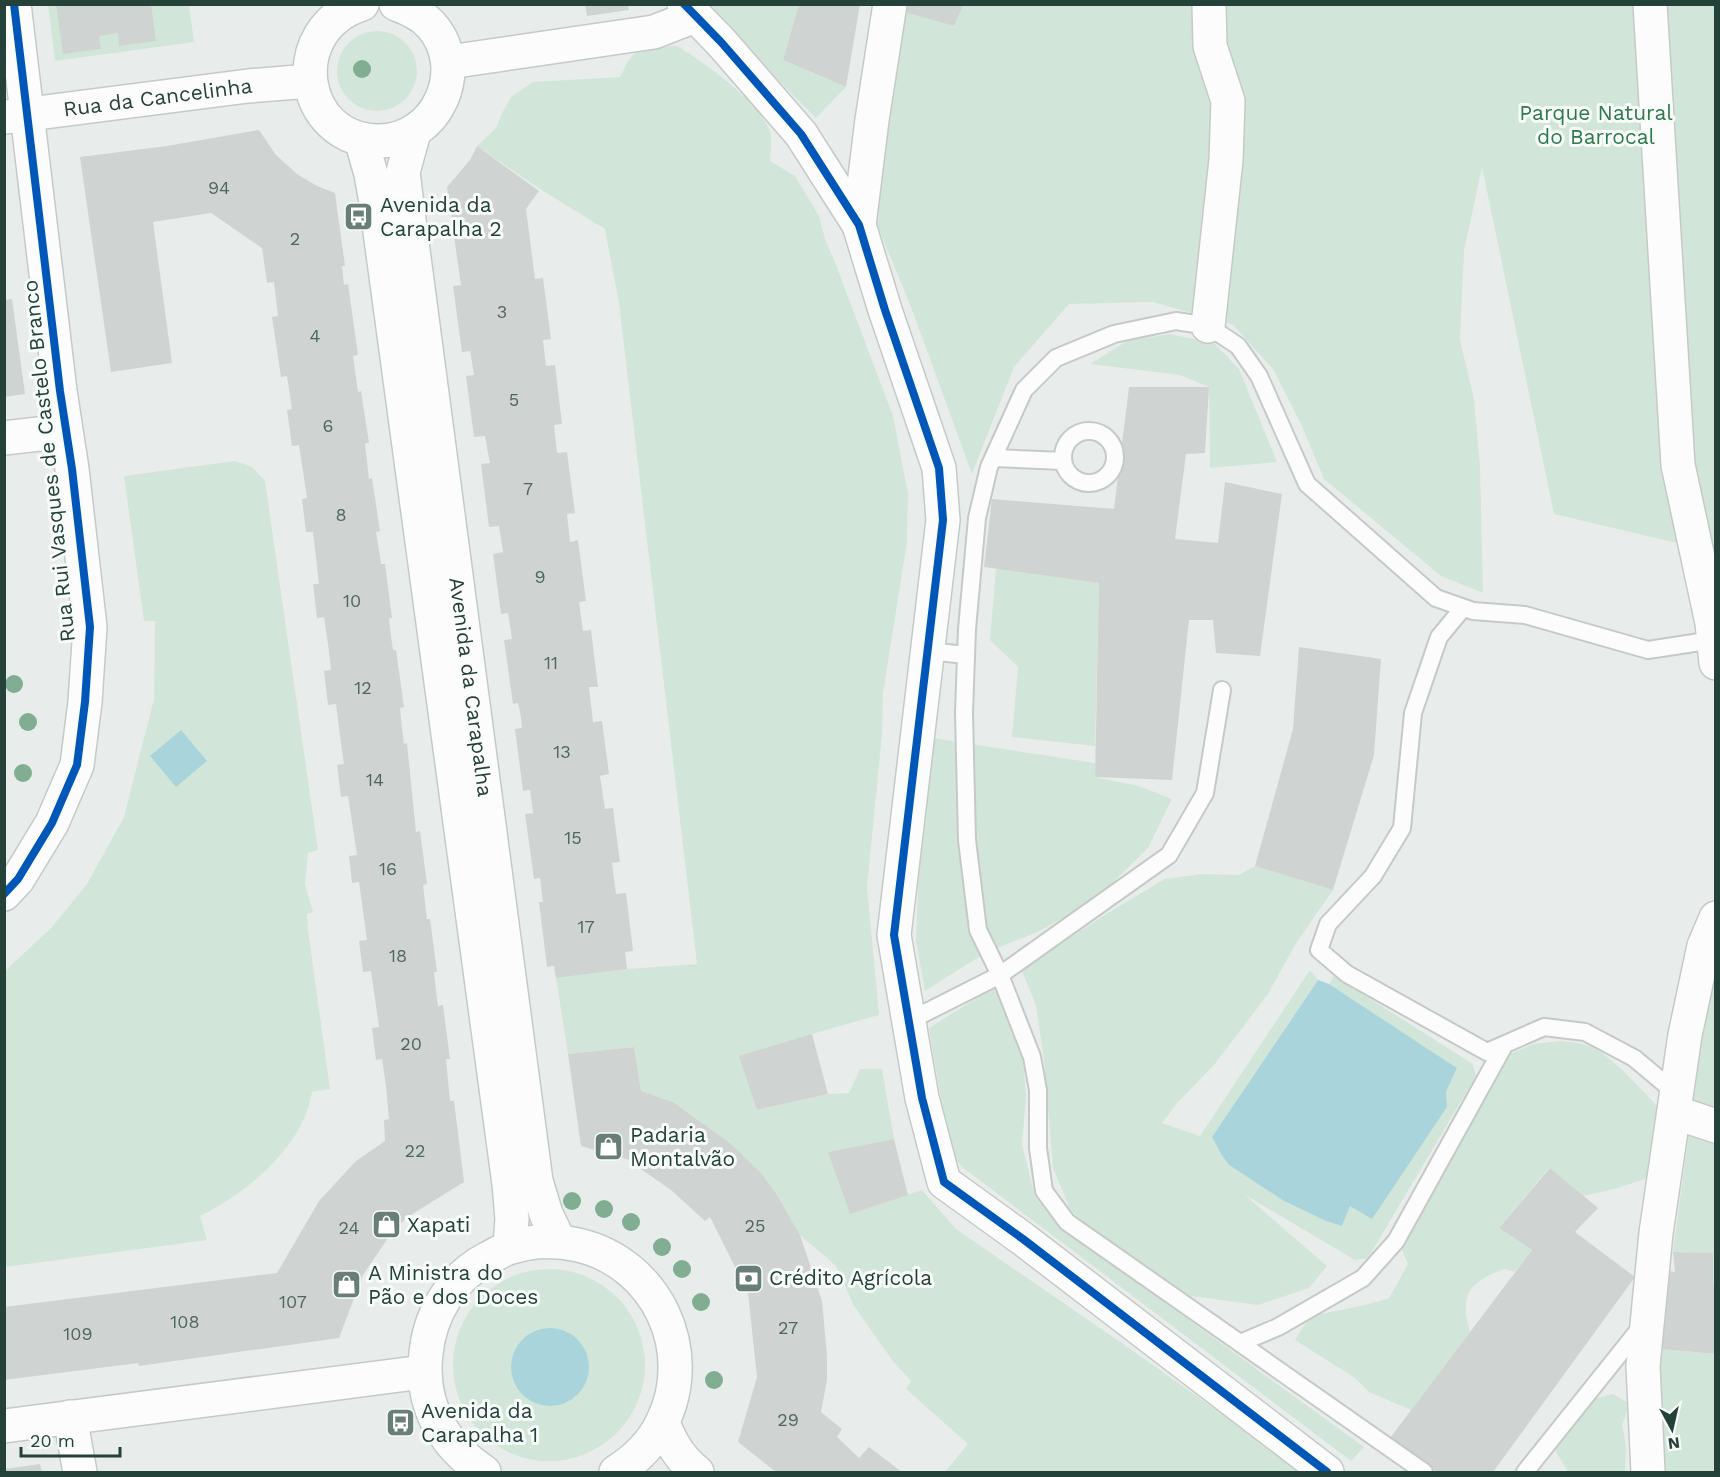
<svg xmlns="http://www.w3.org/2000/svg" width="1720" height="1477" font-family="'Work Sans',sans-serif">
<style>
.green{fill:#d1e6d8}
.water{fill:#a9d4db}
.building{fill:#cfd4d2}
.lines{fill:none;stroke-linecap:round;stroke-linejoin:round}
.service-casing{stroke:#c5cac8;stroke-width:20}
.minor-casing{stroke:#c5cac8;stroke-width:36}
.secondary-casing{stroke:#c3cbc8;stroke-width:36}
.service{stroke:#fcfcfc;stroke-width:16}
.minor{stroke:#fcfcfc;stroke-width:33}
.secondary{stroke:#fcfcfc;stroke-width:33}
.cycleway-casing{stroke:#f7fbf9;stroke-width:11}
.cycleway{stroke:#0057b8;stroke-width:8}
.tree{fill:#81ae93}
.labels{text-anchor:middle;stroke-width:6;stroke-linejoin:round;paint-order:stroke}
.number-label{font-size:18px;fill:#506761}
.street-label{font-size:21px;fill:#24423a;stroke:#f7fbf9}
.park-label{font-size:21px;fill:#2d7a4b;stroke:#f7fbf9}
.poi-label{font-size:21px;fill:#24423a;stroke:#f7fbf9;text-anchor:start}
</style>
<rect width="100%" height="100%" fill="#e8edeb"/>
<path class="green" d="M 964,4 L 1715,5 L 1715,552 L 1554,514 L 1482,167 L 1464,251 L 1460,340 L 1474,399 L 1480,467 L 1483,593 L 1441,576 L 1324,479 L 1301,424 L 1273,369 L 1233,325 L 1153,302 L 1069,304 L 1014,367 L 972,474 L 911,307 L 878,227 L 873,198 L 900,11 L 954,26 Z
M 48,5 L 189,5 L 194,42 L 55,61 Z
M 702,5 L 799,5 L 783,60 L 846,87 L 816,118 Z
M337 71a40 40 0 1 1 80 0a40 40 0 1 1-80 0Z
M 677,46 C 704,62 760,102 770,132 C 773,140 770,152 770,161 L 795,176 L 819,216 L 825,239 L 838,270 L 893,416 L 908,494 L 907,542 L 883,693 L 882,735 L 867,887 L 879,1015 L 812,1034 L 757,1110 L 828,1094 L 849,1093 L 860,1069 L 882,1069 L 894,1139 L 829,1152 L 850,1213 L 922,1190 L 956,1229 L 1123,1344 L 1304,1472 L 945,1472 L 968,1444 L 906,1389 L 911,1381 L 892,1360 L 854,1306 L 836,1266 L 800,1235 L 776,1193 L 730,1143 L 673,1102 L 641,1091 L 634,1047 L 568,1054 L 556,978 L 627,969 L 697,964 L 619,303 L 605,229 L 540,189 L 477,146 L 496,128 L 501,115 L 511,97 L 533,82 L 620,77 L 628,61 L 639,48 Z
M 1169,334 L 1214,343 L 1239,369 L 1277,462 L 1210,468 L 1209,387 L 1180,375 L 1090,364 L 1127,341 Z
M 235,461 L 252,467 L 265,481 L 318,850 L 308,853 L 305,884 L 313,912 L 307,914 L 308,930 L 330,1089 L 312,1092 C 303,1147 247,1193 200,1216 L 207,1240 L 5,1267 L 5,971 L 51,928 L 87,884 L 124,817 L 154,699 L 155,621 L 144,621 L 124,476 Z
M 996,568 L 1099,583 L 1095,746 L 1012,737 L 1018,667 L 990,640 Z
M 932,738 L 1095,763 L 1095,777 L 1139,786 L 1172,799 L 1148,848 L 1095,900 L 1040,931 L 985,953 L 925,991 L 916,941 L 919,862 Z
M 1255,866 L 1333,890 L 1295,945 L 1268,994 L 1214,1065 L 1178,1102 L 1162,1123 L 1200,1136 L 1310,970 L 1318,980 L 1212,1137 L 1221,1154 L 1229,1165 L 1284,1201 L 1326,1221 L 1342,1226 L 1350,1206 L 1447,1107 L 1446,1092 L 1457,1068 L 1329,984 L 1334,976 L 1473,1064 L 1476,1076 L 1368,1258 L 1355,1260 L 1245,1195 L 1327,1266 L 1309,1288 L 1258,1305 L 1191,1296 L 1133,1263 L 1100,1239 L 1070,1209 L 1053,1168 L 1044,1061 L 1036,1005 L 1021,969 L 1116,908 L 1165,879 L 1202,874 L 1239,875 Z
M 1715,957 L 1715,1285 L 1713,1285 L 1713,1254 L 1673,1252 L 1689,1132 L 1695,1054 Z
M 994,987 L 1022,1045 L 1026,1097 L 1022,1144 L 1035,1197 L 1057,1224 L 1364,1447 L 1351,1461 L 962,1167 L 956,1159 L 943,1110 L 929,1028 Z
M 1561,1041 C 1570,1042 1581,1043 1589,1046 C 1612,1054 1655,1104 1672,1123 L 1665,1172 L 1618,1188 L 1583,1196 L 1549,1168 L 1499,1228 L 1532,1250 L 1515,1272 L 1504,1269 C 1469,1282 1459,1295 1470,1332 L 1411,1410 L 1369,1392 L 1355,1378 L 1295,1340 L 1309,1317 C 1336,1310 1363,1307 1389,1298 L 1408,1264 L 1402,1250 L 1508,1055 L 1533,1044 Z
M453 1365a96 96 0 1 1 192 0a96 96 0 1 1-192 0Z
M 1662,1349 L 1715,1354 L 1715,1472 L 1661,1472 L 1658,1377 Z
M 1613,1394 L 1630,1404 L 1622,1425 L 1626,1445 L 1625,1472 L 1568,1472 L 1555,1450 L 1562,1432 L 1590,1400 Z"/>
<path class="water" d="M 181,730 L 207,761 L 176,787 L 150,756 Z
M 1318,980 L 1329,984 L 1457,1068 L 1446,1092 L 1447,1107 L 1372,1219 L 1350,1206 L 1342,1226 L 1326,1221 L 1284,1201 L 1229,1165 L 1221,1154 L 1212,1137 Z
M511 1367a39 39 0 1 1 78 0a39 39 0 1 1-78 0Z"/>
<path class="building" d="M 56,4 L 151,4 L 156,41 L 119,46 L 118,33 L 99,36 L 101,49 L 63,54 Z
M 799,4 L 860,4 L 846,87 L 783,60 Z
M 903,4 L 964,4 L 954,26 L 900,11 Z
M 585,5 L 628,5 L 629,10 L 587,16 Z
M 259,130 L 276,155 L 297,174 L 317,186 L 335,193 L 345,266 L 342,266 L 344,285 L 348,284 L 358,355 L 353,356 L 358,392 L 361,391 L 369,443 L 365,443 L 369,479 L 372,478 L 380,531 L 376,532 L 379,550 L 381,564 L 385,564 L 392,618 L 389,618 L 391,636 L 393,650 L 396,650 L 404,707 L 400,708 L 402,728 L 404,744 L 407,743 L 416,832 L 420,831 L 427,884 L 423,885 L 427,919 L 430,919 L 437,972 L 434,972 L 436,991 L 438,1006 L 443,1005 L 450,1059 L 446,1059 L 450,1101 L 454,1101 L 464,1182 L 406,1218 L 388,1238 L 363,1275 L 339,1338 L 139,1366 L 138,1363 L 4,1380 L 4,1307 L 277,1273 L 319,1201 L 356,1161 L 385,1141 L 384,1120 L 389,1119 L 386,1086 L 382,1059 L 376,1060 L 372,1028 L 379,1027 L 371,971 L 363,972 L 359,941 L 367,940 L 359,882 L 352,883 L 349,856 L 357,855 L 348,796 L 341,797 L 337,765 L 344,764 L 340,736 L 336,704 L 328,705 L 324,671 L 331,670 L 328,644 L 324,617 L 317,618 L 313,584 L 319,584 L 313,532 L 306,532 L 302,499 L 307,498 L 299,445 L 292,446 L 287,410 L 292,409 L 287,376 L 281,377 L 272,317 L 278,316 L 274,282 L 267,283 L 262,248 L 211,213 L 153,222 L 172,363 L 111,372 L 80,157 L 167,146 Z
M 477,146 L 539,191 L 526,209 L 535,279 L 543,278 L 551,339 L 543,340 L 546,366 L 555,365 L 562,424 L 554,425 L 557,453 L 567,452 L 575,513 L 567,514 L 570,542 L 578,540 L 586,601 L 579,602 L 583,631 L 591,630 L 598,687 L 589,687 L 593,722 L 602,721 L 609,774 L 600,776 L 605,809 L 613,808 L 620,862 L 612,863 L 616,894 L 626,893 L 633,951 L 625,952 L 627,969 L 556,978 L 554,966 L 547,967 L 539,902 L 543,902 L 540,878 L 534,879 L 525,814 L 533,813 L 530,790 L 523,791 L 515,729 L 522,728 L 521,717 L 518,703 L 513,704 L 504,640 L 512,639 L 508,613 L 501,614 L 493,554 L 503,552 L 499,526 L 489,527 L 481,464 L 490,463 L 488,453 L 485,436 L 474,437 L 466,376 L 474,375 L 472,362 L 470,351 L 462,352 L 453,286 L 461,285 L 447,187 L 470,160 Z
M 12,299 L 25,394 L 4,397 L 4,300 Z
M 1129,387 L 1209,387 L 1205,453 L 1186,454 L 1175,539 L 1218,543 L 1225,482 L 1282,494 L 1260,656 L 1216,653 L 1213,620 L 1189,620 L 1172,780 L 1095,777 L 1099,583 L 984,567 L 992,499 L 1114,509 Z
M 1299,647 L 1381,659 L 1374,755 L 1333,890 L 1255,866 L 1293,729 Z
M 812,1034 L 828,1094 L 757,1110 L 739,1056 Z
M 634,1047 L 641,1091 L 673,1102 L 730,1143 L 760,1172 L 776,1193 L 800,1235 L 822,1301 L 827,1356 L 827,1380 L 821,1412 L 842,1429 L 837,1437 L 859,1458 L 869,1447 L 902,1472 L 776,1472 L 738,1442 L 757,1377 L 748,1293 L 710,1217 L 705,1221 L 671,1190 L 638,1167 L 640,1163 L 581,1146 L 568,1054 Z
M 894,1139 L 908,1195 L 850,1214 L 828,1152 Z
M 1550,1168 L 1598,1208 L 1575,1232 L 1635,1277 L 1493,1472 L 1437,1472 L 1390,1438 L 1532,1250 L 1499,1228 Z
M 1673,1252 L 1713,1253 L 1713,1285 L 1716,1285 L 1716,1354 L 1662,1349 L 1661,1270 L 1675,1272 Z
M 40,1464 L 42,1472 L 4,1472 L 4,1469 Z"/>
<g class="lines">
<defs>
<path id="service" d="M1063 457a26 26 0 1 1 52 0a26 26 0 1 1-52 0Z
M 994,458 L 1063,461
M 1463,608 L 1439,637 L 1413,713 L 1402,828 L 1373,876 L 1328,924 L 1319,950 L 1347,974 L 1487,1052 L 1544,1027 L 1585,1032 L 1634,1058 L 1677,1094
M 928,651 L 966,655
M 909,1021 L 1000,975 L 1169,855 L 1205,793 L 1222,690
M 1240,1343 L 1278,1327 L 1363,1278 L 1396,1241 L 1505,1044
M 1424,1472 L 1067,1222 L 1044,1191 L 1038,1148 L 1038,1090 L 1032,1057 L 1000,975 L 978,930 L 967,840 L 964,713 L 967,629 L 977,518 L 989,467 L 1024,390 L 1056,358 L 1114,334 L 1176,321 L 1208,326 L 1238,346 L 1259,376 L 1307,484 L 1436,598 L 1473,611 L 1525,615 L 1648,650 L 1713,640
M 1525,1472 L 1641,1327"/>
<g id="minor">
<path d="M 684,4 L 721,42 L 801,134 L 859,225 L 885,310 L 939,468 L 943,520 L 894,935 L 922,1098 L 944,1182 L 1023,1239 L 1327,1472"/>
<path d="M 1650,4 L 1678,465 L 1712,623 L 1716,663"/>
<path d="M 449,62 L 654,32 L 695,16"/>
<path id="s1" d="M 6,117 L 248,86 L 310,81"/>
<path d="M 859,225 L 872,120 L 890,4"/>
<path d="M 1208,326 L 1226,160 L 1228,101 L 1210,46 L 1209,4"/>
<path d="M 4,438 L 65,431"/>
<path d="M 4,894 L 18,879 L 52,823 L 77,765 L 85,702 L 90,627 L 72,469 L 60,391 L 14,4"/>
<path d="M 1674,1112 L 1716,1126"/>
<path d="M 70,1417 L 80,1472"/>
<path d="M 4,1426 L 423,1372"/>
<path d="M 1648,1472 L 1643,1366 L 1656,1233 L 1685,1035 L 1704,946 L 1716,918"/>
</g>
<g id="secondary">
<path d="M 362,4 C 283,29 299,141 379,141 C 437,141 470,69 431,25 C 422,15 410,9 396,4"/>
<path id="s2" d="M 414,132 L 403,172 L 406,197 L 536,1181 L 546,1214 L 559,1241"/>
<path d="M 361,139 L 371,174 L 376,202 L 509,1184 L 512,1219 L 510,1247"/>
<path d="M 663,1423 C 671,1443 680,1459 697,1472"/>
<path d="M 484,1472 C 442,1444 420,1404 426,1353 C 430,1314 452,1277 487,1259 C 495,1255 503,1249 512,1247 C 534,1240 556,1240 578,1245 C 657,1263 698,1351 662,1423 C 652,1444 635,1460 616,1472"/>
</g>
</defs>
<use href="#service" class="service-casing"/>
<use href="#minor" class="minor-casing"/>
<use href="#secondary" class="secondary-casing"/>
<use href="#service" class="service"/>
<use href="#minor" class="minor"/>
<use href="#secondary" class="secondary"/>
<defs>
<path id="cycleway" d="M 684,4 L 721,42 L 801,134 L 859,225 L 885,310 L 939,468 L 943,520 L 894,935 L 922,1098 L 944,1182 L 1023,1239 L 1327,1472
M 4,894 L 18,879 L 52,823 L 77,765 L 85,702 L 90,627 L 72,469 L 60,391 L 14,4"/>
</defs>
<use href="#cycleway" class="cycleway-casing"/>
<use href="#cycleway" class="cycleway"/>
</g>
<g class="tree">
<circle cx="362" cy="69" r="9"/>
<circle cx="14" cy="684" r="9"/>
<circle cx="28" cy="722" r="9"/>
<circle cx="23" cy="773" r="9"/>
<circle cx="572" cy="1201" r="9"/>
<circle cx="604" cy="1209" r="9"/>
<circle cx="631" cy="1222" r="9"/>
<circle cx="662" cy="1247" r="9"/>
<circle cx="682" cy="1269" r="9"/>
<circle cx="701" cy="1302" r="9"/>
<circle cx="714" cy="1380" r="9"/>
</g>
<defs>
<symbol id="bus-square" viewBox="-11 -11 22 22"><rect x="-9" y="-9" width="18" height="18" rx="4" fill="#697e78" stroke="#f7fbf9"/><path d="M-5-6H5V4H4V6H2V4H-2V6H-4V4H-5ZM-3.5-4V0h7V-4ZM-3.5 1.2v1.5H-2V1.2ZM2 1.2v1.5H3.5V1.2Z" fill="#fff"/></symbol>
<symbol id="shop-square" viewBox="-11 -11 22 22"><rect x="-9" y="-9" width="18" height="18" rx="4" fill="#697e78" stroke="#f7fbf9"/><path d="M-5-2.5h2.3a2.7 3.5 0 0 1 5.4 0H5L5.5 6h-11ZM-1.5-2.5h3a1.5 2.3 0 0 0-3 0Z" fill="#fff"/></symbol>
<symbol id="bank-square" viewBox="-11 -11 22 22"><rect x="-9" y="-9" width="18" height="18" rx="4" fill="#697e78" stroke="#f7fbf9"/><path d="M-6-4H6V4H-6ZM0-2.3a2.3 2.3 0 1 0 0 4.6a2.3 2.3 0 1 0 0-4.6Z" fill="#fff"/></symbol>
</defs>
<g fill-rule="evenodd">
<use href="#bus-square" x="342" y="200" width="33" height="33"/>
<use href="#shop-square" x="592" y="1130" width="33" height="33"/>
<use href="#shop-square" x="370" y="1208" width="33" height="33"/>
<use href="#bank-square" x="732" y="1262" width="33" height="33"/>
<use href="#shop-square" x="330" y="1268" width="33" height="33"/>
<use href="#bus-square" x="384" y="1406" width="33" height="33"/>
</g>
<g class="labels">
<g class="number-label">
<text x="219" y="194">94</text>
<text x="295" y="245">2</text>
<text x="502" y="318">3</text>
<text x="315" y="342">4</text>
<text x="514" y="406">5</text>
<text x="328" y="432">6</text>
<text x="528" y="495">7</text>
<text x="341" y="521">8</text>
<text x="540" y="583">9</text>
<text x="352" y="607">10</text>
<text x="551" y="669">11</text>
<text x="363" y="694">12</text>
<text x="562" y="758">13</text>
<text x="375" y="786">14</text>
<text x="573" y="844">15</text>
<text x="388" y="875">16</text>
<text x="586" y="933">17</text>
<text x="398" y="962">18</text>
<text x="411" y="1050">20</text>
<text x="415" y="1157">22</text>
<text x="755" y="1232">25</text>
<text x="349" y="1234">24</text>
<text x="293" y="1308">107</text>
<text x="185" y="1328">108</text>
<text x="788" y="1334">27</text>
<text x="78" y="1340">109</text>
<text x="788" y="1426">29</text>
</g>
<g class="street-label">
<text dy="7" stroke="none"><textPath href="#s1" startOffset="153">Rua da Cancelinha</textPath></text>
<text transform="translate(49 461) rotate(-96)" y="7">Rua Rui Vasques de Castelo Branco</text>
<text dy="7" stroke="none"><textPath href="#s2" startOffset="561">Avenida da Carapalha</textPath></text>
</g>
<g class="park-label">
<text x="1596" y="120">Parque Natural<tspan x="1596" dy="24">do Barrocal</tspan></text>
</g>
<g class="poi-label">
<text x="380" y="212">Avenida da<tspan x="380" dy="24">Carapalha 2</tspan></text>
<text x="630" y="1142">Padaria<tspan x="630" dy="24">Montalvão</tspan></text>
<text x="407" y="1232">Xapati</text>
<text x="368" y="1280">A Ministra do<tspan x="368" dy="24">Pão e dos Doces</tspan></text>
<text x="769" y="1285">Crédito Agrícola</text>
<text x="421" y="1418">Avenida da<tspan x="421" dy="24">Carapalha 1</tspan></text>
</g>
</g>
<rect width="1720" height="1477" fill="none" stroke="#24423a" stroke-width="12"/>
<g transform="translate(1672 1429) rotate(172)" stroke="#f7fbf9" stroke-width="4.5" paint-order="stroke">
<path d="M0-4.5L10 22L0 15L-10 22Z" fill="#24423a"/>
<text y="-9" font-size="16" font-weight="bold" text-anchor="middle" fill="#24423a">N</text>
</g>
<path d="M21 1447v9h99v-9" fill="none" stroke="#24423a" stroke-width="3"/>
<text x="30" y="1447" font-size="18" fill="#24423a" stroke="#f7fbf9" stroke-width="4.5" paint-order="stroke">20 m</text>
</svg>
